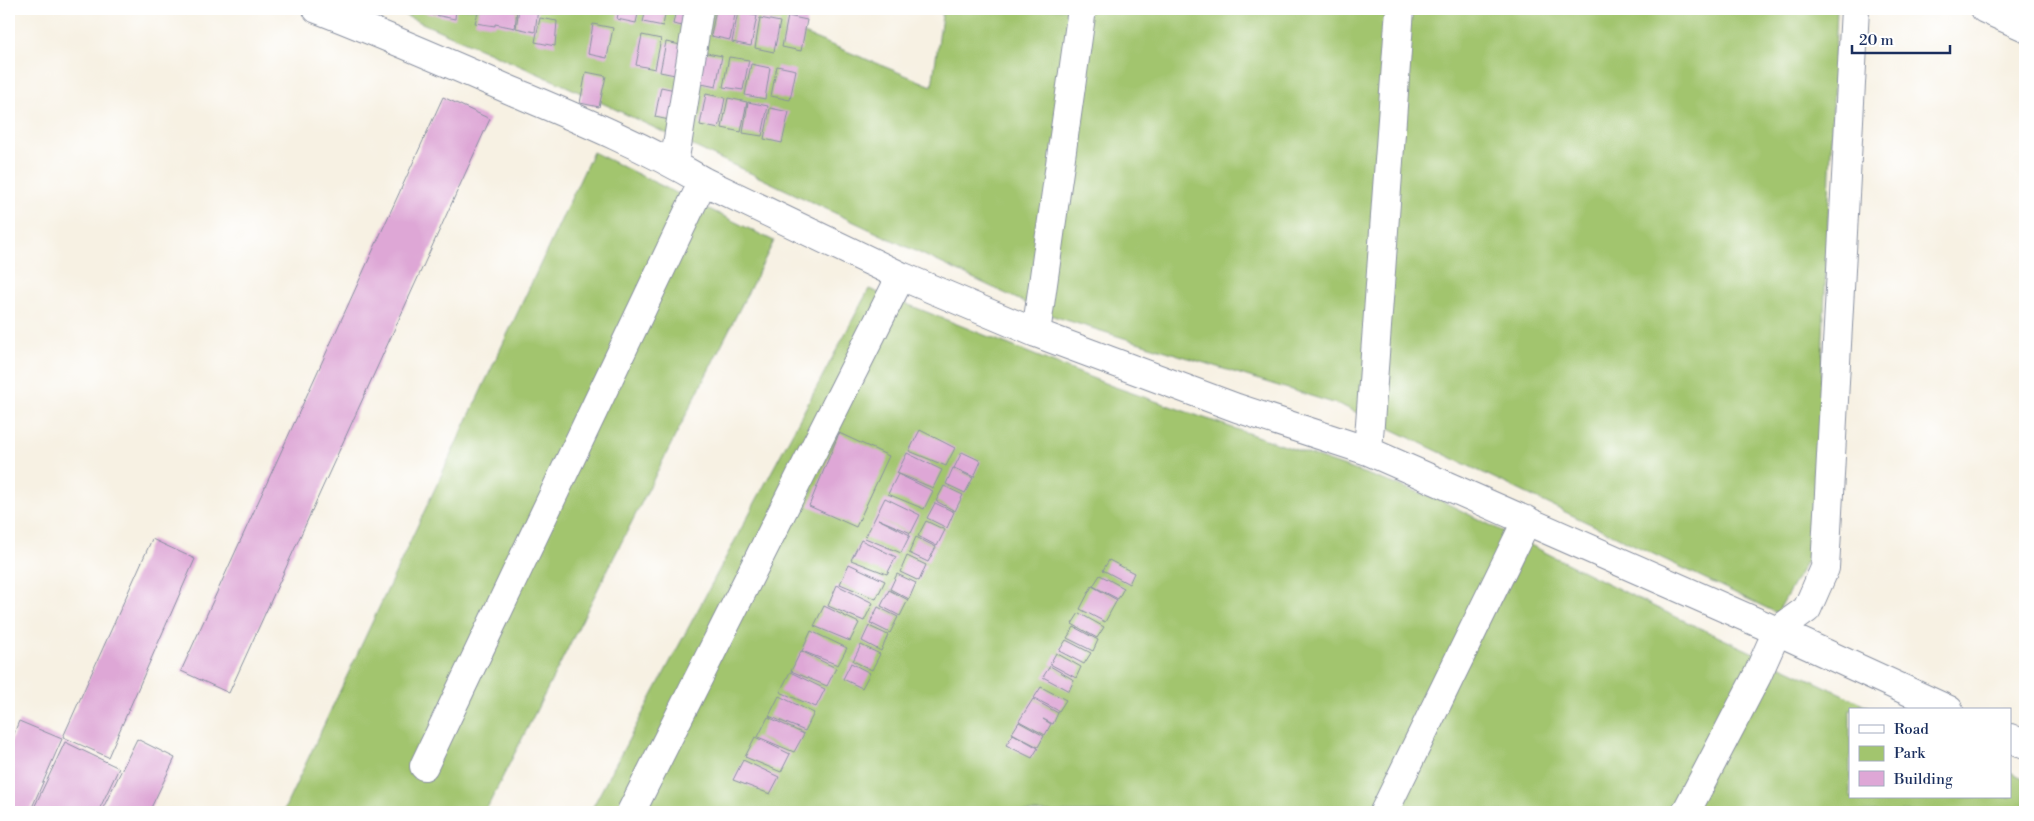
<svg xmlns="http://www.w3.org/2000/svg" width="2034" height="821" font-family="'Libre Bodoni',serif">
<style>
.green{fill:#a2c56e;stroke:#5e7a66}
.building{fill:#dea7d6}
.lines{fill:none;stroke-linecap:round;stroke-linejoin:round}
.minor-casing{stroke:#8990a0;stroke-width:30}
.minor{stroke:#fff;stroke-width:28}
</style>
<rect width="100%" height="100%" fill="#fff"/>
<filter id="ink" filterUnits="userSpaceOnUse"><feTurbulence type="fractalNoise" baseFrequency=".02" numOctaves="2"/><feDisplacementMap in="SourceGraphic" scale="10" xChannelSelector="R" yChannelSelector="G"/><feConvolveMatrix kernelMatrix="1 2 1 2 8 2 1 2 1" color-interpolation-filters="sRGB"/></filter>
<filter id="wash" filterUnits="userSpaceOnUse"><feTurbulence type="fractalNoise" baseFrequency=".0096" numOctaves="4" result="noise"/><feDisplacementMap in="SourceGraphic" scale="20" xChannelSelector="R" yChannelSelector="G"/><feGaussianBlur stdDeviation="1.12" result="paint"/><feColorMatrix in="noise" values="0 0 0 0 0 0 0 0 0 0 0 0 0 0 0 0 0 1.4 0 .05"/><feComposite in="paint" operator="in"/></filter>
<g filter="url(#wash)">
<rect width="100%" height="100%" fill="#f7f1e3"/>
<path class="green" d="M 390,9 L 806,9 L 802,33 L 932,86 L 943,9 L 1837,9 L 1814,548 L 1777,613 L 1343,406 L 1053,316 L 566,86 Z
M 593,152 L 774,241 L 485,812 L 283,812 Z
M 869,289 L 1112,386 L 1438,499 L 1657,608 L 1876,710 L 1850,710 L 1850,797 L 2010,797 L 2010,772 L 2025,779 L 2025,812 L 590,812 Z"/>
<g id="blocks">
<path class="building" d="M 415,9 L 435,9 L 434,15 L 415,11 Z
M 437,9 L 456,9 L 455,19 L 435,15 Z
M 479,9 L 517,9 L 515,28 L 495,24 L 495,26 L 475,23 Z
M 519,9 L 538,9 L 535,32 L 516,28 Z
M 619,9 L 639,9 L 636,23 L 617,19 Z
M 646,9 L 666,9 L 663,26 L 643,22 Z
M 676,9 L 696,9 L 692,28 L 673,24 Z
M 716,9 L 736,10 L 730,40 L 711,36 Z
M 738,12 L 757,16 L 751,46 L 732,42 Z
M 788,16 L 807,20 L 801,51 L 782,47 Z
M 540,18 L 557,21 L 555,46 L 535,42 Z
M 760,18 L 780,22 L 774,52 L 755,48 Z
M 593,24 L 613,28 L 607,58 L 588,54 Z
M 642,35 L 661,39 L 655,69 L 636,65 Z
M 666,42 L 686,46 L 680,76 L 660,72 Z
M 702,52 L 722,56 L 716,87 L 697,83 Z
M 729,57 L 749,60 L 743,90 L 723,87 Z
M 751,64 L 770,68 L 765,99 L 745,95 Z
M 777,66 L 796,70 L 790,100 L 771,96 Z
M 586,72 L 606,76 L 599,107 L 580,103 Z
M 661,87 L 680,91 L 674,121 L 655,117 Z
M 706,94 L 725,98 L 719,129 L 700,125 Z
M 443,97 L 490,119 L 229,693 L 181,671 Z
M 728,98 L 747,102 L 741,132 L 722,128 Z
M 748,102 L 768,106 L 762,136 L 743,133 Z
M 770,108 L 789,112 L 782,143 L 764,139 Z
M 920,430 L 955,448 L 946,466 L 909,451 Z
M 839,433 L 889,456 L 856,527 L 809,506 Z
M 962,452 L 981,461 L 974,477 L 954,468 Z
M 907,453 L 942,470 L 933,488 L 897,473 Z
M 953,468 L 973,478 L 965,493 L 946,484 Z
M 898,474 L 933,491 L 924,509 L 888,494 Z
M 944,486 L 963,495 L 955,511 L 936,501 Z
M 885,498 L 920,515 L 911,533 L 878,519 L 910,535 L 901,553 L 865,538 Z
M 935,503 L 954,512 L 947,528 L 927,518 Z
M 926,521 L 945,530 L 937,546 L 918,536 Z
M 916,537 L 936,547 L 928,562 L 909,553 Z
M 152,539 L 195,559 L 108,757 L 63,737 Z
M 861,540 L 896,557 L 887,574 L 851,560 Z
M 907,556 L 926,565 L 919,581 L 900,572 Z
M 1109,560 L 1134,573 L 1129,584 L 1103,570 Z
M 849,564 L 885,581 L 876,599 L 840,584 Z
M 897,574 L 916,583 L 909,599 L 890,589 Z
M 1100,575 L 1124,588 L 1118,599 L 1093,586 Z
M 837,585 L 873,603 L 864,621 L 828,606 Z
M 1092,586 L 1117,600 L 1105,622 L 1080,609 Z
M 889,590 L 908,600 L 900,616 L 881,606 Z
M 824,606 L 859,623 L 850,641 L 814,626 Z
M 878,607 L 898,617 L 890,633 L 870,623 Z
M 1079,613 L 1104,627 L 1097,638 L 1072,624 Z
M 869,626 L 888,635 L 881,651 L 862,641 Z
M 1074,627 L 1098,640 L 1093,651 L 1067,638 Z
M 811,631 L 847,648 L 838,665 L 802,651 Z
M 1066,640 L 1091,653 L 1084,664 L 1059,651 Z
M 861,645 L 880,654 L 872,670 L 853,661 Z
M 801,651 L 836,668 L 827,686 L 791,671 Z
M 1056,653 L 1081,667 L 1076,678 L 1050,664 Z
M 851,663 L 870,673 L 862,688 L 843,679 Z
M 1050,666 L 1074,680 L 1069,691 L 1043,677 Z
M 790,672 L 825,689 L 816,707 L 780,692 Z
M 1041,687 L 1066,700 L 1059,711 L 1034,698 Z
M 779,696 L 814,713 L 805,731 L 769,716 Z
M 1033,699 L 1058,713 L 1053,724 L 1043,719 L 1051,724 L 1045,735 L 1019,721 Z
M 768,717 L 804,734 L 794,752 L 758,737 Z
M 19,721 L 62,739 L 30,812 L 9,812 L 9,746 Z
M 1019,722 L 1044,736 L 1038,747 L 1012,733 Z
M 1013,734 L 1038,748 L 1032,758 L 1006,745 Z
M 755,737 L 790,754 L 781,772 L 745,757 Z
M 137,739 L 175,758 L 149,812 L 101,812 Z
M 65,742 L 119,768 L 98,812 L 32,812 Z
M 743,760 L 779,777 L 770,794 L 733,780 Z"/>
</g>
</g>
<g filter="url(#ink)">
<use href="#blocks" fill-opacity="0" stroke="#8990a0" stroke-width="1"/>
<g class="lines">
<defs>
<path id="minor" d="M 317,9 C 382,34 446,62 510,90 C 576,118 642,145 703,181 L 901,276 L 1036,333 L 1237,408 L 1368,451 L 1777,631 L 1949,710
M 1985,9 L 2025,27
M 674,164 L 699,9
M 1036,333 L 1082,9
M 1368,451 L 1400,9
M 2010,738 L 2025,745
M 424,766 L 703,181
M 631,812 L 901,276
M 1384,812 L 1527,520
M 1686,812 L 1757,676 L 1777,631 L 1807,609 L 1825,568 L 1855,9"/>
</defs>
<use href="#minor" class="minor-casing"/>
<use href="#minor" class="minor"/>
</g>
</g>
<rect width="2034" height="821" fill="none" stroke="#fff" stroke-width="30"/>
<rect x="1849" y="708" width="162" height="90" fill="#ffffff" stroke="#a4acbf"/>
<rect x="1859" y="725" width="25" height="8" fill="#ffffff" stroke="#a4acbf"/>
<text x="1894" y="734" font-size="15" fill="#1b2f5e">Road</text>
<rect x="1859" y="746" width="25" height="15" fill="#a2c56e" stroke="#a4acbf"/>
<text x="1894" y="758" font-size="15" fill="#1b2f5e">Park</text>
<rect x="1859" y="771" width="25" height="15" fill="#dea7d6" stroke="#a4acbf"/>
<text x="1894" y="784" font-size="15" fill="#1b2f5e">Building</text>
<path d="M1852 45v8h98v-8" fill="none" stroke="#1b2f5e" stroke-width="2.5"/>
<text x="1859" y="45" font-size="15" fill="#1b2f5e" stroke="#ffffff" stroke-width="4" paint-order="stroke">20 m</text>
</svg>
